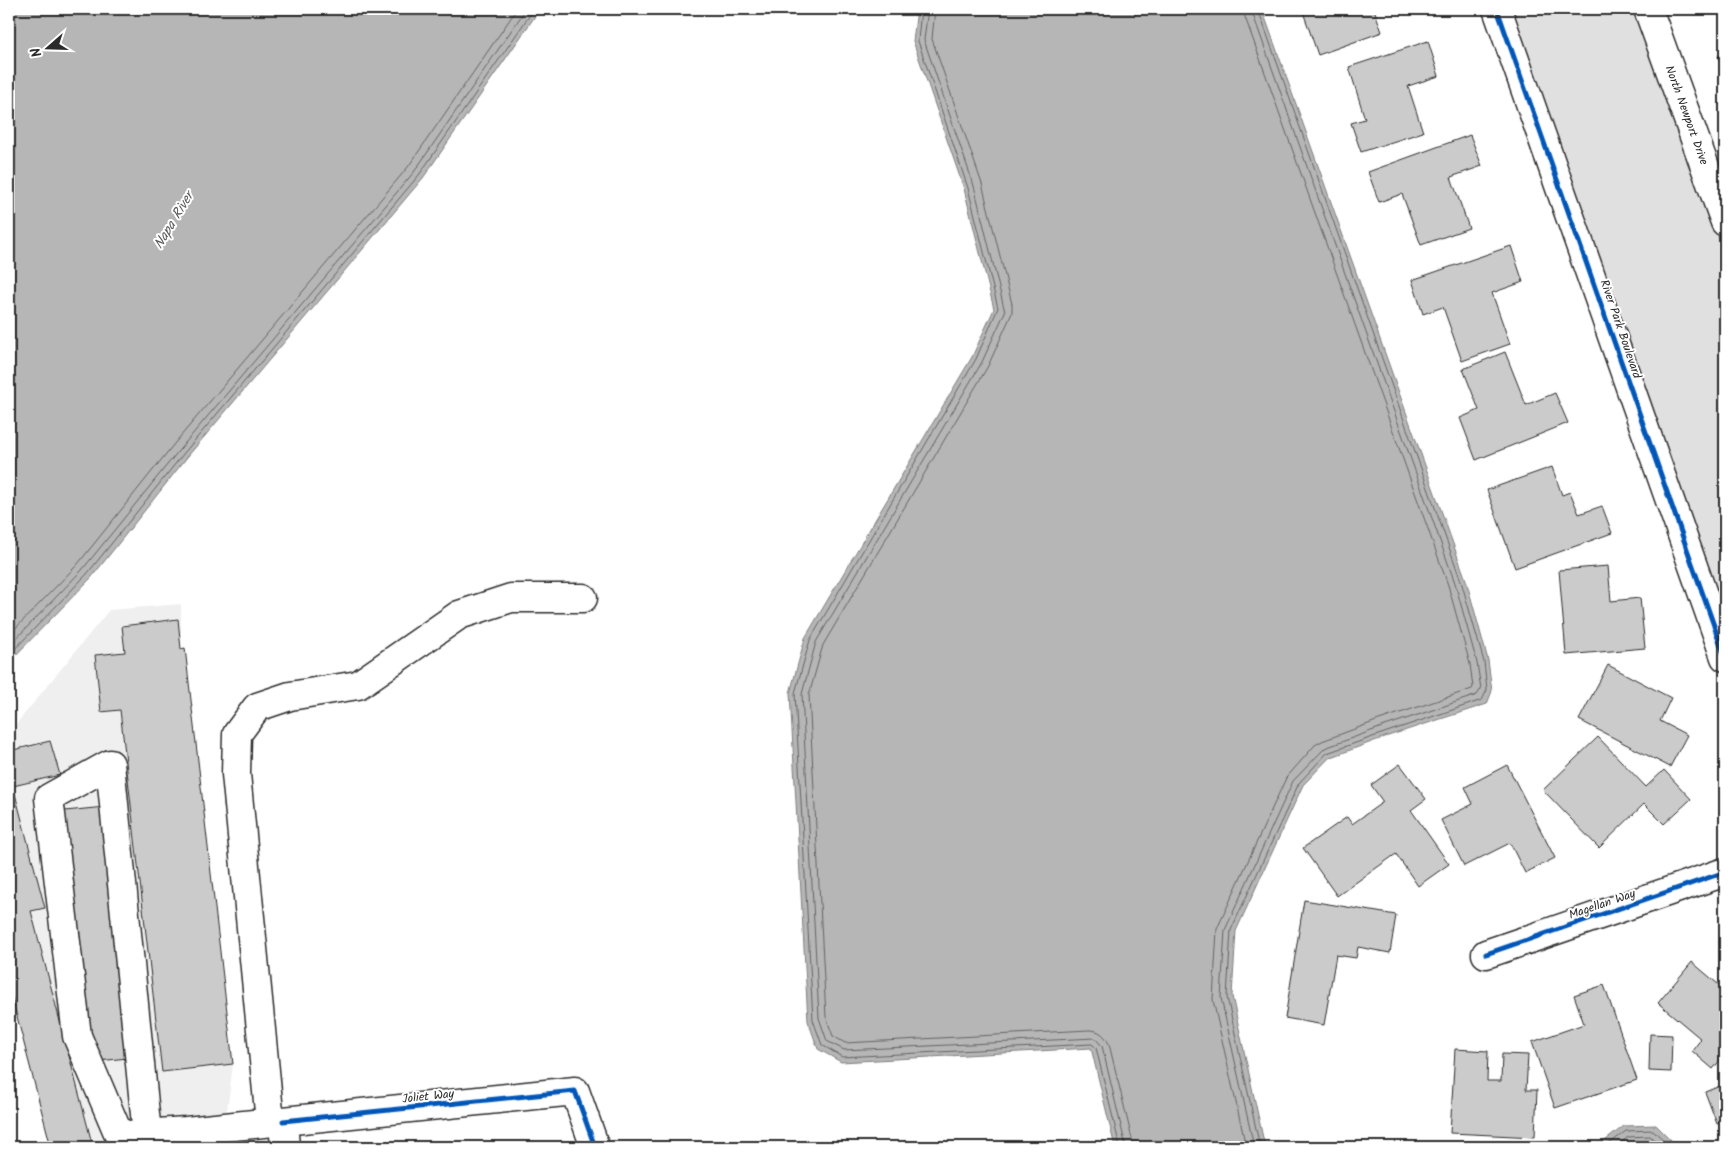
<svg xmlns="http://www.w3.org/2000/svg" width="1734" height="1156" font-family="Kalam,sans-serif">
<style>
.built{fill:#efefef}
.green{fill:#e0e0e0;stroke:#868686}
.water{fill:#b6b6b6;stroke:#7e7e7e}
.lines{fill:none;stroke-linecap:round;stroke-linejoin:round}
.shore{stroke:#636363;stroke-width:1}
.building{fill:#cbcbcb;stroke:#2b2b2b}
.minor-casing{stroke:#2b2b2b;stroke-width:31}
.minor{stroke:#fff;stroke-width:28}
.cycleway-casing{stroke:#fff;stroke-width:8}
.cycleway{stroke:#0057b8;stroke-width:5}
.labels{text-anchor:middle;stroke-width:4;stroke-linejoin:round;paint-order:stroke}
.street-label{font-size:12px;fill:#2b2b2b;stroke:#fff}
.water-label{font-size:14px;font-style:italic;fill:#5c5c5c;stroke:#fff}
</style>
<rect width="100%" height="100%" fill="#fff"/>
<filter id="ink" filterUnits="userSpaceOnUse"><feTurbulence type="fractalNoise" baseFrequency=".02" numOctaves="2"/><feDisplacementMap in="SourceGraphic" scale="10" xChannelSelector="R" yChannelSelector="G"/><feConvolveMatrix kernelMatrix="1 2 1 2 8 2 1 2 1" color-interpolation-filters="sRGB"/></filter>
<g filter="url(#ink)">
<path class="built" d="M 181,604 L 181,649 L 233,1064 L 225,1127 L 225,1147 L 51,1147 L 9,986 L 9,733 L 109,610 Z"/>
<path class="green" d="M 1497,9 L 1648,9 L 1725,222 L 1725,657 Z"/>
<path class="water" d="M 9,9 L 540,9 L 423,178 L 188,456 L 91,578 L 9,662 Z
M 917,9 L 1262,9 L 1466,580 L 1488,660 L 1492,691 L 1487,704 L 1385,737 L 1329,758 L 1303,785 L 1236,931 L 1232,996 L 1265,1147 L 1115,1147 L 1091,1048 L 841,1062 L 818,1049 L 808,1021 L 790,693 L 805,638 L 972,357 L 994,309 L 964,189 L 913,41 Z
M 1656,1125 L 1678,1147 L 1597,1147 L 1624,1126 Z"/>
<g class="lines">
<path class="shore" d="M 921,9 L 918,41 L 968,188 L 998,308 L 976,359 L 810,640 L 795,693 L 813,1020 L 822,1045 L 842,1057 L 1092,1044 L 1096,1048 L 1120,1147
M 928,9 L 924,40 L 974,186 L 1005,312 L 982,362 L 816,642 L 802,694 L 819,1018 L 827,1041 L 844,1050 L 1095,1038 L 1102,1046 L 1126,1147
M 935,9 L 932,39 L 982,184 L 1012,304 L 1012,313 L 988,366 L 823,645 L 809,695 L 826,1017 L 833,1036 L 845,1043 L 1089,1030 C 1099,1030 1105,1035 1109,1044 L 1134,1147
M 1244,9 L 1245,17 L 1448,585 L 1470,664 L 1473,687 L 1472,689 L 1379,720 L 1322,741 L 1315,745 L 1286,778 L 1217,929 L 1213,1000 L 1246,1147
M 1251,9 L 1455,583 L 1477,663 L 1481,689 L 1477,695 L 1382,727 L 1325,748 L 1293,781 L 1225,930 L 1221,998 L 1254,1147
M 1258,9 L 1461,581 L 1484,662 L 1487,690 L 1482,700 L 1384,733 L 1327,753 L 1299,783 L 1231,930 L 1227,997 L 1260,1147
M 9,635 L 77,565 L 174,444 L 408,167 L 517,9
M 9,646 L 82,570 L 180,449 L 414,172 L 526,9
M 9,655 L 87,574 L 184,453 L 419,175 L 534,9
M 1605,1147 L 1626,1131 L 1653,1130 L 1671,1147
M 1615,1147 L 1628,1137 L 1650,1136 L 1662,1147"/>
</g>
<path class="building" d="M 1302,9 L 1374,9 L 1382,32 L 1318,55 Z
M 1707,9 L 1724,9 L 1709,14 Z
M 1428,41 L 1439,76 L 1408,86 L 1423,132 L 1361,152 L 1351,123 L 1365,119 L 1349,67 Z
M 1725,53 L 1725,75 L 1718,56 Z
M 1470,135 L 1482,166 L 1451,177 L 1469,228 L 1421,245 L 1402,194 L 1379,202 L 1368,172 Z
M 1511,246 L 1523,282 L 1492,293 L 1510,344 L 1462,361 L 1443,307 L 1423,314 L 1412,280 Z
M 1505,352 L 1526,405 L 1555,393 L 1568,423 L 1476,460 L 1460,418 L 1479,410 L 1463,369 Z
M 1552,467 L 1562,495 L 1570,492 L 1579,514 L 1602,506 L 1612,533 L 1515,568 L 1487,490 Z
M 1608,566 L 1611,601 L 1640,598 L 1645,648 L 1566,655 L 1559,570 Z
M 178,619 L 181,649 L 185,648 L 233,1064 L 162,1072 L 120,710 L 101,712 L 95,655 L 125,652 L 122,626 Z
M 1608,665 L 1671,698 L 1660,721 L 1687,735 L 1670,767 L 1579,720 Z
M 1598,737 L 1646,787 L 1664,770 L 1691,799 L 1664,824 L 1644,804 L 1599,848 L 1543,790 Z
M 50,741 L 60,775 L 13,786 L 45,908 L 31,911 L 93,1147 L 51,1147 L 9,986 L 9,751 Z
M 1400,764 L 1426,799 L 1411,810 L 1449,864 L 1418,886 L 1396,854 L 1337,896 L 1303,848 L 1347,817 L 1352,824 L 1383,802 L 1371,785 Z
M 1507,765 L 1555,858 L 1525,873 L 1510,843 L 1464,866 L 1441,820 L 1473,804 L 1465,787 Z
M 105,807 L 128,1058 L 88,1062 L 65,811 Z
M 1304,900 L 1396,915 L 1390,953 L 1358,947 L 1356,958 L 1336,955 L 1324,1025 L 1285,1018 Z
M 1692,962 L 1725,990 L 1725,1054 L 1713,1069 L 1692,1051 L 1701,1039 L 1658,1003 Z
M 1604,985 L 1637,1080 L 1555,1108 L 1532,1042 L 1584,1024 L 1574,995 Z
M 1650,1034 L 1672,1035 L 1671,1072 L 1649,1071 Z
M 1455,1049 L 1488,1051 L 1487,1081 L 1501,1081 L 1502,1054 L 1528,1055 L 1526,1090 L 1537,1090 L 1535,1137 L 1450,1133 Z
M 1725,1084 L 1725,1122 L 1717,1124 L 1705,1092 Z"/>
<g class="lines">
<defs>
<path id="minor" d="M 1497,9 L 1725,657
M 1648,9 L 1725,222
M 1486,954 L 1725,872
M 283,1121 L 285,1147
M 270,1122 L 236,774 L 237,734 L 257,707 L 290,696 L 358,685 L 459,615 L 511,598 L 583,598
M 128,1135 L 186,1131 L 575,1091 L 595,1147
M 122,1147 L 119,1135 L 77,1036 L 49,798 L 110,764 L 147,1134"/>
</defs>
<use href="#minor" class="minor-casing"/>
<use href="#minor" class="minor"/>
<defs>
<path id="cycleway" d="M 1497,9 L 1725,657
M 1486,954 L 1725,872
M 283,1121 L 575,1091 L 595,1147"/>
</defs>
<use href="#cycleway" class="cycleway-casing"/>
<use href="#cycleway" class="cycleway"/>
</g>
</g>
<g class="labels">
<g class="street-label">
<text transform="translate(1687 115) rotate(70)" y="4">North Newport Drive</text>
<text transform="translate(1621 329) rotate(71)" y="4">River Park Boulevard</text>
<text transform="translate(1602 904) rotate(-19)" y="4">Magellan Way</text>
<text transform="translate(428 1096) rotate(-6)" y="4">Joliet Way</text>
</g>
<g class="water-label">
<text transform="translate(173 220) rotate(-59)" y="5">Napa River</text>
</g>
</g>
<rect width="1734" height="1156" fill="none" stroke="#fff" stroke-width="30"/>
<rect x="15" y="15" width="1704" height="1126" fill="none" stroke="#2b2b2b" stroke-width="2" filter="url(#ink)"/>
<g transform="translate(48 48) rotate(250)" stroke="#ffffff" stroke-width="4" paint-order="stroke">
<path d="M0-4L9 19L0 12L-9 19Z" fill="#2b2b2b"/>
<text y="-8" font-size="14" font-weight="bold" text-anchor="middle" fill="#2b2b2b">N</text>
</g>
</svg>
